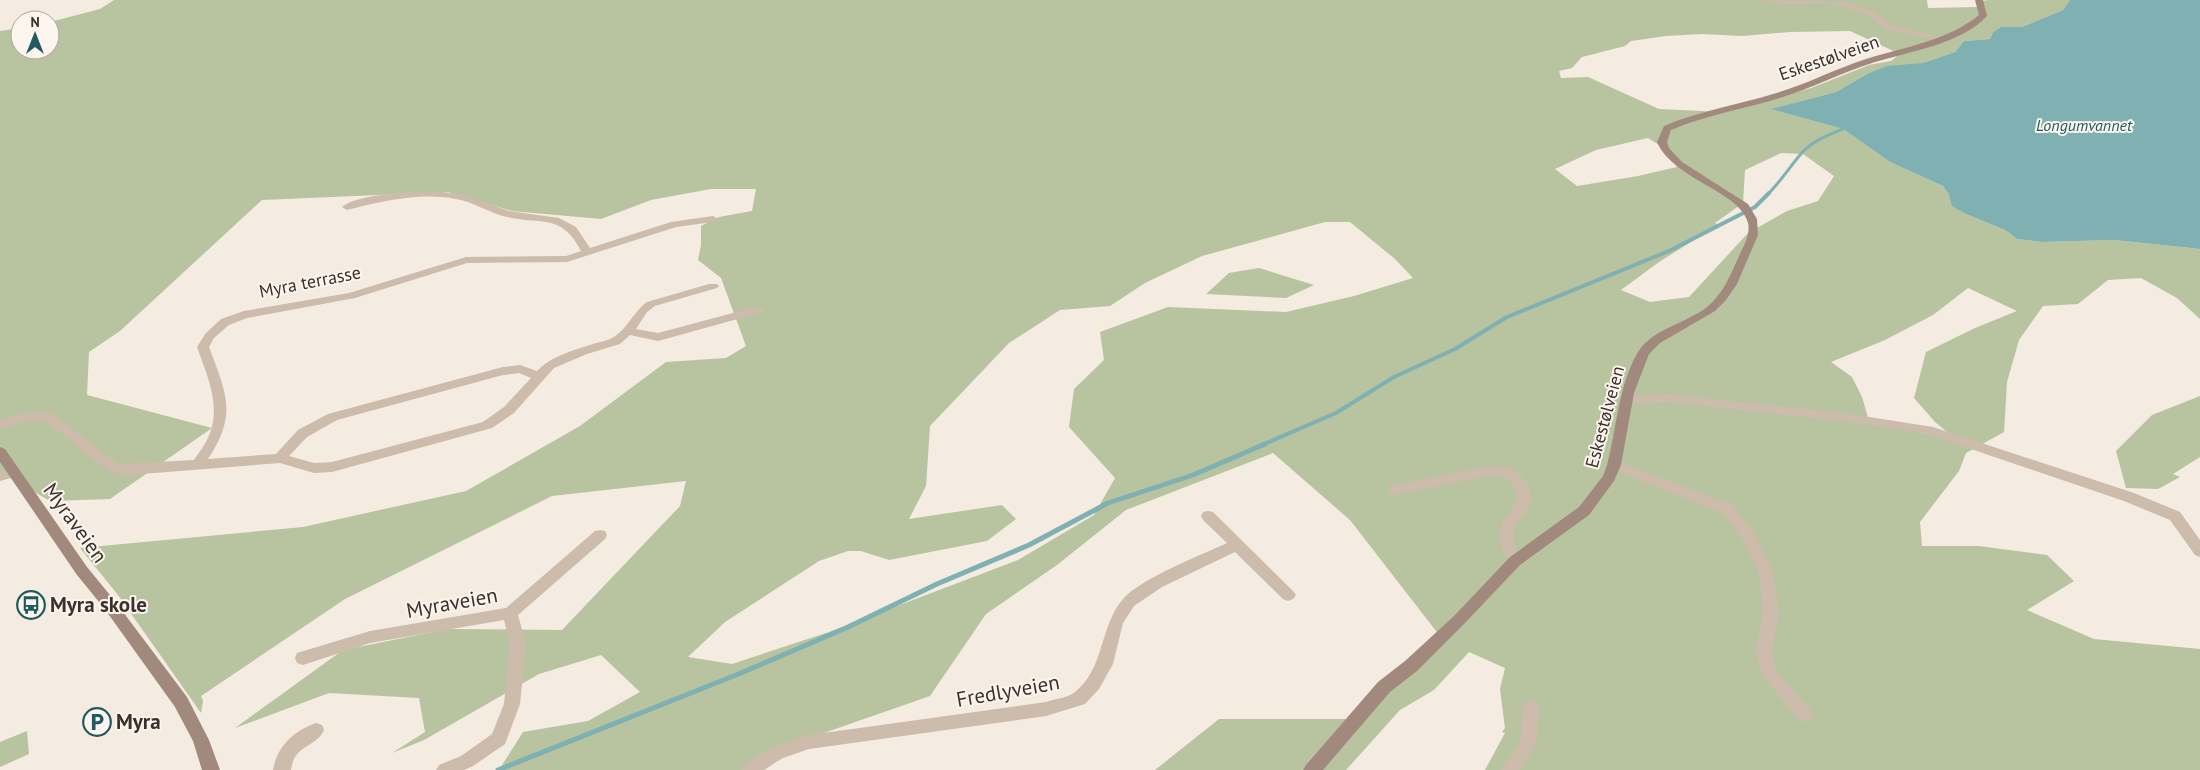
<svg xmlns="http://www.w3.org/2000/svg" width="2200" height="770" font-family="'PT Sans',sans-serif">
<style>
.green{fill:#b8c4a0;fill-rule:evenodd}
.water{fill:#7fb0b2}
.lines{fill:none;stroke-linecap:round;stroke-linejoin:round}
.stream-far2{stroke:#7fb0b2;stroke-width:3}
.stream-far1{stroke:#7fb0b2;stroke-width:4}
.stream{stroke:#7fb0b2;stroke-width:5}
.street{fill:#cdbbac;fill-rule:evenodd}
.secondary{fill:#a18a7d;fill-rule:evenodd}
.labels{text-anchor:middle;stroke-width:4;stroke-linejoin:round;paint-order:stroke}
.far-water-label{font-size:16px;font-style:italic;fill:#1f5a5e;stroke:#fbf5ee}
.street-label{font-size:18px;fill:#3b302b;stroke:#fbf5ee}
.near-street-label{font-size:21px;fill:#3b302b;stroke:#fbf5ee}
.near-poi-label{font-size:21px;font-weight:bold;fill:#3b302b;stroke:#fbf5ee;text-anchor:start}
</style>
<rect width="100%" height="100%" fill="#f4ebe1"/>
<path class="green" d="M 114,0 L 1927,0 L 1928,8 L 1979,7 L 1977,2 L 1988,0 L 2070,0 L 2063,10 L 2022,27 L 2001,27 L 1993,32 L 1990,39 L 1964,41 L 1955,52 L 1923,63 L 1867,74 L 1836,92 L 1772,109 L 1843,129 L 1890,162 L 1943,186 L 1966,214 L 2005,230 L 2017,239 L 2042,242 L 2114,240 L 2200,249 L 2200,319 L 2177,298 L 2141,278 L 2108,280 L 2078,304 L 2043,306 L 2019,340 L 2007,382 L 2004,432 L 1966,453 L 1959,471 L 1920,522 L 1922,546 L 1979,546 L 2047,555 L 2074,581 L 2027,610 L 2094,639 L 2200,649 L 2200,770 L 1485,770 L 1505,733 L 1502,732 L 1505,728 L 1500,689 L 1505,668 L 1469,652 L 1434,690 L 1400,710 L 1346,770 L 1155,770 L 1219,719 L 1354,719 L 1443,640 L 1350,520 L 1273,453 L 1126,510 L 1057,565 L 986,614 L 930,696 L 818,735 L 764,770 L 499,770 L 523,732 L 588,721 L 640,692 L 601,655 L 539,674 L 424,740 L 392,753 L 425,732 L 419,698 L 329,693 L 235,728 L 343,650 L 448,629 L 562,630 L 680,506 L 686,481 L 552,496 L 345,599 L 201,696 L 203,701 L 201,713 L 118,595 L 80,548 L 303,527 L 466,491 L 580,426 L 666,362 L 726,358 L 746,346 L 721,278 L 698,260 L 701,245 L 701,226 L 719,217 L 752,211 L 756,189 L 711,189 L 651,200 L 601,219 L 512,211 L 448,192 L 262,200 L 120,331 L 89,352 L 87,395 L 212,428 L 110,499 L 50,501 L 0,472 L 0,31 L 20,28 L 20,50 L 50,50 L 50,22 L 100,9 ZM 1850,31 L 1900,54 L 1891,61 L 1869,65 L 1811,88 L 1723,112 L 1659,109 L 1588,77 L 1561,78 L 1559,71 L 1572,68 L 1582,57 L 1625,46 L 1631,41 L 1666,36 L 1702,34 L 1742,36 L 1790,32 ZM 1648,138 L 1664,148 L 1677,167 L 1638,176 L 1577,186 L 1555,169 L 1596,150 ZM 1781,153 L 1803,154 L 1834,176 L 1818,201 L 1787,211 L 1748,233 L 1689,297 L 1650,302 L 1621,290 L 1659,262 L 1699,237 L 1701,234 L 1721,226 L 1715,223 L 1743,203 L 1745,170 ZM 1325,222 L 1350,222 L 1395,259 L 1413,278 L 1354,296 L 1286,312 L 1168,307 L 1100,332 L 1104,360 L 1074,389 L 1069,427 L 1115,478 L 1094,515 L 1018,560 L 829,632 L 732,664 L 688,657 L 725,622 L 819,561 L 848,551 L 861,551 L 889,560 L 987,541 L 1016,519 L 1002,505 L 909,519 L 926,486 L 930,426 L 1009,343 L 1060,310 L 1110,306 L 1145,283 L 1202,256 ZM 1968,288 L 2017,311 L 1975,328 L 1926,352 L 1914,398 L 1935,422 L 1953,437 L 1940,437 L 1869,421 L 1862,397 L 1852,377 L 1831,362 L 1885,340 L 1933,315 Z
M 1259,268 L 1314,285 L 1286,298 L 1206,294 L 1229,273 Z
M 2200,396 L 2200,457 L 2173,474 L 2180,477 L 2158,489 L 2126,488 L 2116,451 L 2152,415 Z
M 27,731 L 29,754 L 0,767 L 0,742 Z"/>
<path class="water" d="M 2070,0 L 2200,0 L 2200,249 L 2114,240 L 2042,242 L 2017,239 L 2005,230 L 1966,214 L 1952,206 L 1949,194 L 1943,186 L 1890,162 L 1843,129 L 1771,109 L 1836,92 L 1867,74 L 1887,66 L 1923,63 L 1955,52 L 1964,41 L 1990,39 L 1993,32 L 2001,27 L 2022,27 L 2063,10 Z"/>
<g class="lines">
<path class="stream-far2" d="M 1768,194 C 1780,182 1789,168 1800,155 C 1810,142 1828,135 1843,129"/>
<path class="stream-far1" d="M 1262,445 L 1336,413 L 1394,377 L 1455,349 L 1507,317 L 1669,251 L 1755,207 L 1769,193"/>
<path class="stream" d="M 498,770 L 741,673 L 846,628 L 937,584 L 1029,545 L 1108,503 L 1193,475 L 1265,444"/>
<path class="street" d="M 1763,0 L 1845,2 L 1872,11 L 1891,25 L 1944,38 L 1940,40 L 1885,29 L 1866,15 L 1843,6 L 1826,3 L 1787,4 L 1767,2 Z
M 432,191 L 461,194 L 509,211 L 559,218 L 576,227 L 590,248 L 671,222 L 713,216 L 718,219 L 713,222 L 676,227 L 567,262 L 467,263 L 355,298 L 247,318 L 229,325 L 214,338 L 209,347 C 226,393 238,414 208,459 L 276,454 L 298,430 L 328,414 L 503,367 L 520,365 L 537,371 C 551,356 574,350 593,344 C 599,342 607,341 612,338 C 627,330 633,312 647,302 L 709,284 L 717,284 L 719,286 L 717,288 L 655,306 L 647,312 L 636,329 L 658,333 L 759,306 L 765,310 L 763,312 L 658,341 L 630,335 L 620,344 L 587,354 L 554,368 L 514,413 L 492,428 L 332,472 L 314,473 L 280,463 L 129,475 L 110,472 L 45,421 L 26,421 L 0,429 L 0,420 C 17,415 35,409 53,414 L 118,464 L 194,460 C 200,451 208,441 211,430 C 220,402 206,373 197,347 L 206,333 L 221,319 L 244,311 L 349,293 L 466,257 L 566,256 L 581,251 C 562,213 541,225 507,217 C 489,213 474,202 456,199 C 420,192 382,201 347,210 L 342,207 C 356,194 413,192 432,191 ZM 519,373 L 531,378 L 504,407 L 483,422 L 332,462 L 314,463 L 289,456 L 307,437 L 337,420 L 503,375 Z
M 1668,394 L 1850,414 L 1933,427 L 2134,493 L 2180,512 L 2200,540 L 2200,557 L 2195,555 L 2170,520 L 2124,501 L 1927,434 L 1850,422 L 1668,402 L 1627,404 L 1621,400 L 1627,396 Z
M 1614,460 L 1733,505 L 1754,533 L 1773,572 L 1779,612 L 1772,653 L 1778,674 L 1811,710 L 1813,715 L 1811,720 L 1805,722 L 1799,720 L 1763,677 L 1756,653 L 1763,612 L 1759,572 L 1743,540 L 1723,513 L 1609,468 L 1607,465 L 1609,462 Z
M 1488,466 L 1512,468 L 1527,482 L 1532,501 C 1515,530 1504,526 1522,561 L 1520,565 L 1515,567 L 1510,565 C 1492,532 1497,529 1518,500 L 1515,487 L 1504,476 L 1488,476 L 1395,495 L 1390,494 L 1388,490 L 1390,486 L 1395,485 Z
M 13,468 L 18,470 L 20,473 L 18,476 L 0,481 L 0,471 Z
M 1208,511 L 1213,512 L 1293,591 L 1296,595 L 1293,599 L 1288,601 L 1283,599 L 1235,552 L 1162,587 L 1134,606 L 1123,623 L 1113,664 L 1099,689 L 1085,704 L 1046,716 L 809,749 L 780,759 L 764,770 L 741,770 L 744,765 L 769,748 L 809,735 L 1046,702 C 1054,699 1068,698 1075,692 C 1105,668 1099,627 1123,599 C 1140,579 1201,555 1227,543 L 1203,520 L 1201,516 L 1203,512 Z
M 600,530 L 605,531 L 607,535 L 605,539 L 518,615 L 526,644 L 520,704 L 505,744 L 473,766 L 464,770 L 436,770 L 439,765 L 461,756 L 492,734 L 504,704 L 510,644 L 504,620 L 370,643 L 303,665 L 297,663 L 295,658 L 297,653 L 370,631 L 506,608 L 595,531 Z
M 1531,700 L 1537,702 L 1539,707 L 1536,745 L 1520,770 L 1501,770 L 1520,743 L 1523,707 L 1525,702 Z
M 316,723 L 322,725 L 324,730 C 316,748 294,744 291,770 L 273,770 C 277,746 294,731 316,723 Z"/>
<path class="secondary" d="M 1975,0 L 1983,0 L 1987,16 C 1962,44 1907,52 1872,63 C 1841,73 1812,88 1780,98 C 1744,109 1706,115 1671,130 L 1667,142 L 1669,148 L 1682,162 L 1748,204 L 1757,219 L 1758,235 L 1737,284 L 1726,300 L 1715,311 L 1660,343 L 1649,354 L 1634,393 L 1621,465 L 1614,481 L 1589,515 L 1520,565 L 1464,624 L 1417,671 L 1390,692 L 1323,770 L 1303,770 L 1306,765 L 1378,682 L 1405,661 L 1454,616 L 1510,557 L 1579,507 L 1603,476 L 1607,465 C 1617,428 1618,386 1638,352 C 1652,329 1687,323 1707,307 C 1723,294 1731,274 1739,256 C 1744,245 1752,232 1747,220 C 1736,190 1673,179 1657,142 L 1664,126 C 1699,111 1737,105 1773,94 C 1805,85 1835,69 1866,59 C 1904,47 1947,41 1979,15 Z
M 0,447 L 5,449 L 87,567 L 114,600 L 187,697 L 209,740 L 220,770 L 202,770 L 193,741 L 175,707 L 104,608 L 77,575 L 0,462 Z"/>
</g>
<defs>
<symbol id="bus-ring" viewBox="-11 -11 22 22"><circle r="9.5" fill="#fbf5ee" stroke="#1f5a5e" stroke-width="1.5"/><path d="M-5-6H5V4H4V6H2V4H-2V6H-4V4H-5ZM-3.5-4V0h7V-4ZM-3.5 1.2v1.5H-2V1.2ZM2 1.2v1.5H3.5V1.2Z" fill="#1f5a5e"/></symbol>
<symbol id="parking-ring" viewBox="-11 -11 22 22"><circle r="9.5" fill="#fbf5ee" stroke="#1f5a5e" stroke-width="1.5"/><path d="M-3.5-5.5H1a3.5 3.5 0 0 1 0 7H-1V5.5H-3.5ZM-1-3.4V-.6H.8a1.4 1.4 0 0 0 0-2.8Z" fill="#1f5a5e"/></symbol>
</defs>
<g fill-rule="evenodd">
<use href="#bus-ring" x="15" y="589" width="32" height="32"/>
<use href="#parking-ring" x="81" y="706" width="32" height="32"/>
</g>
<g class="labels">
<g class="far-water-label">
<text x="2084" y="131">Longumvannet</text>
</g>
<g class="street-label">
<text transform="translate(1829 58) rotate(-19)" y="6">Eskestølveien</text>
<text transform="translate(310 282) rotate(-11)" y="6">Myra terrasse</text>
<text transform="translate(1605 417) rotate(-75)" y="6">Eskestølveien</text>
</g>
<g class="near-street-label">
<text transform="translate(75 523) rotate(54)" y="7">Myraveien</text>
<text transform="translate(452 603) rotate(-10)" y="7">Myraveien</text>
<text transform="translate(1008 691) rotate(-10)" y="7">Fredlyveien</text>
</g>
<g class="near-poi-label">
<text x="50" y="612">Myra skole</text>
<text x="116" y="729">Myra</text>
</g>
</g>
<g transform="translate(35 35)"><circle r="24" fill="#fbf5ee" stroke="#aea6a0"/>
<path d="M0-4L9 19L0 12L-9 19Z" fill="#1f5a5e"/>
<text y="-8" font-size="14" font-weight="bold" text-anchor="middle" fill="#3b302b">N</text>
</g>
</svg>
